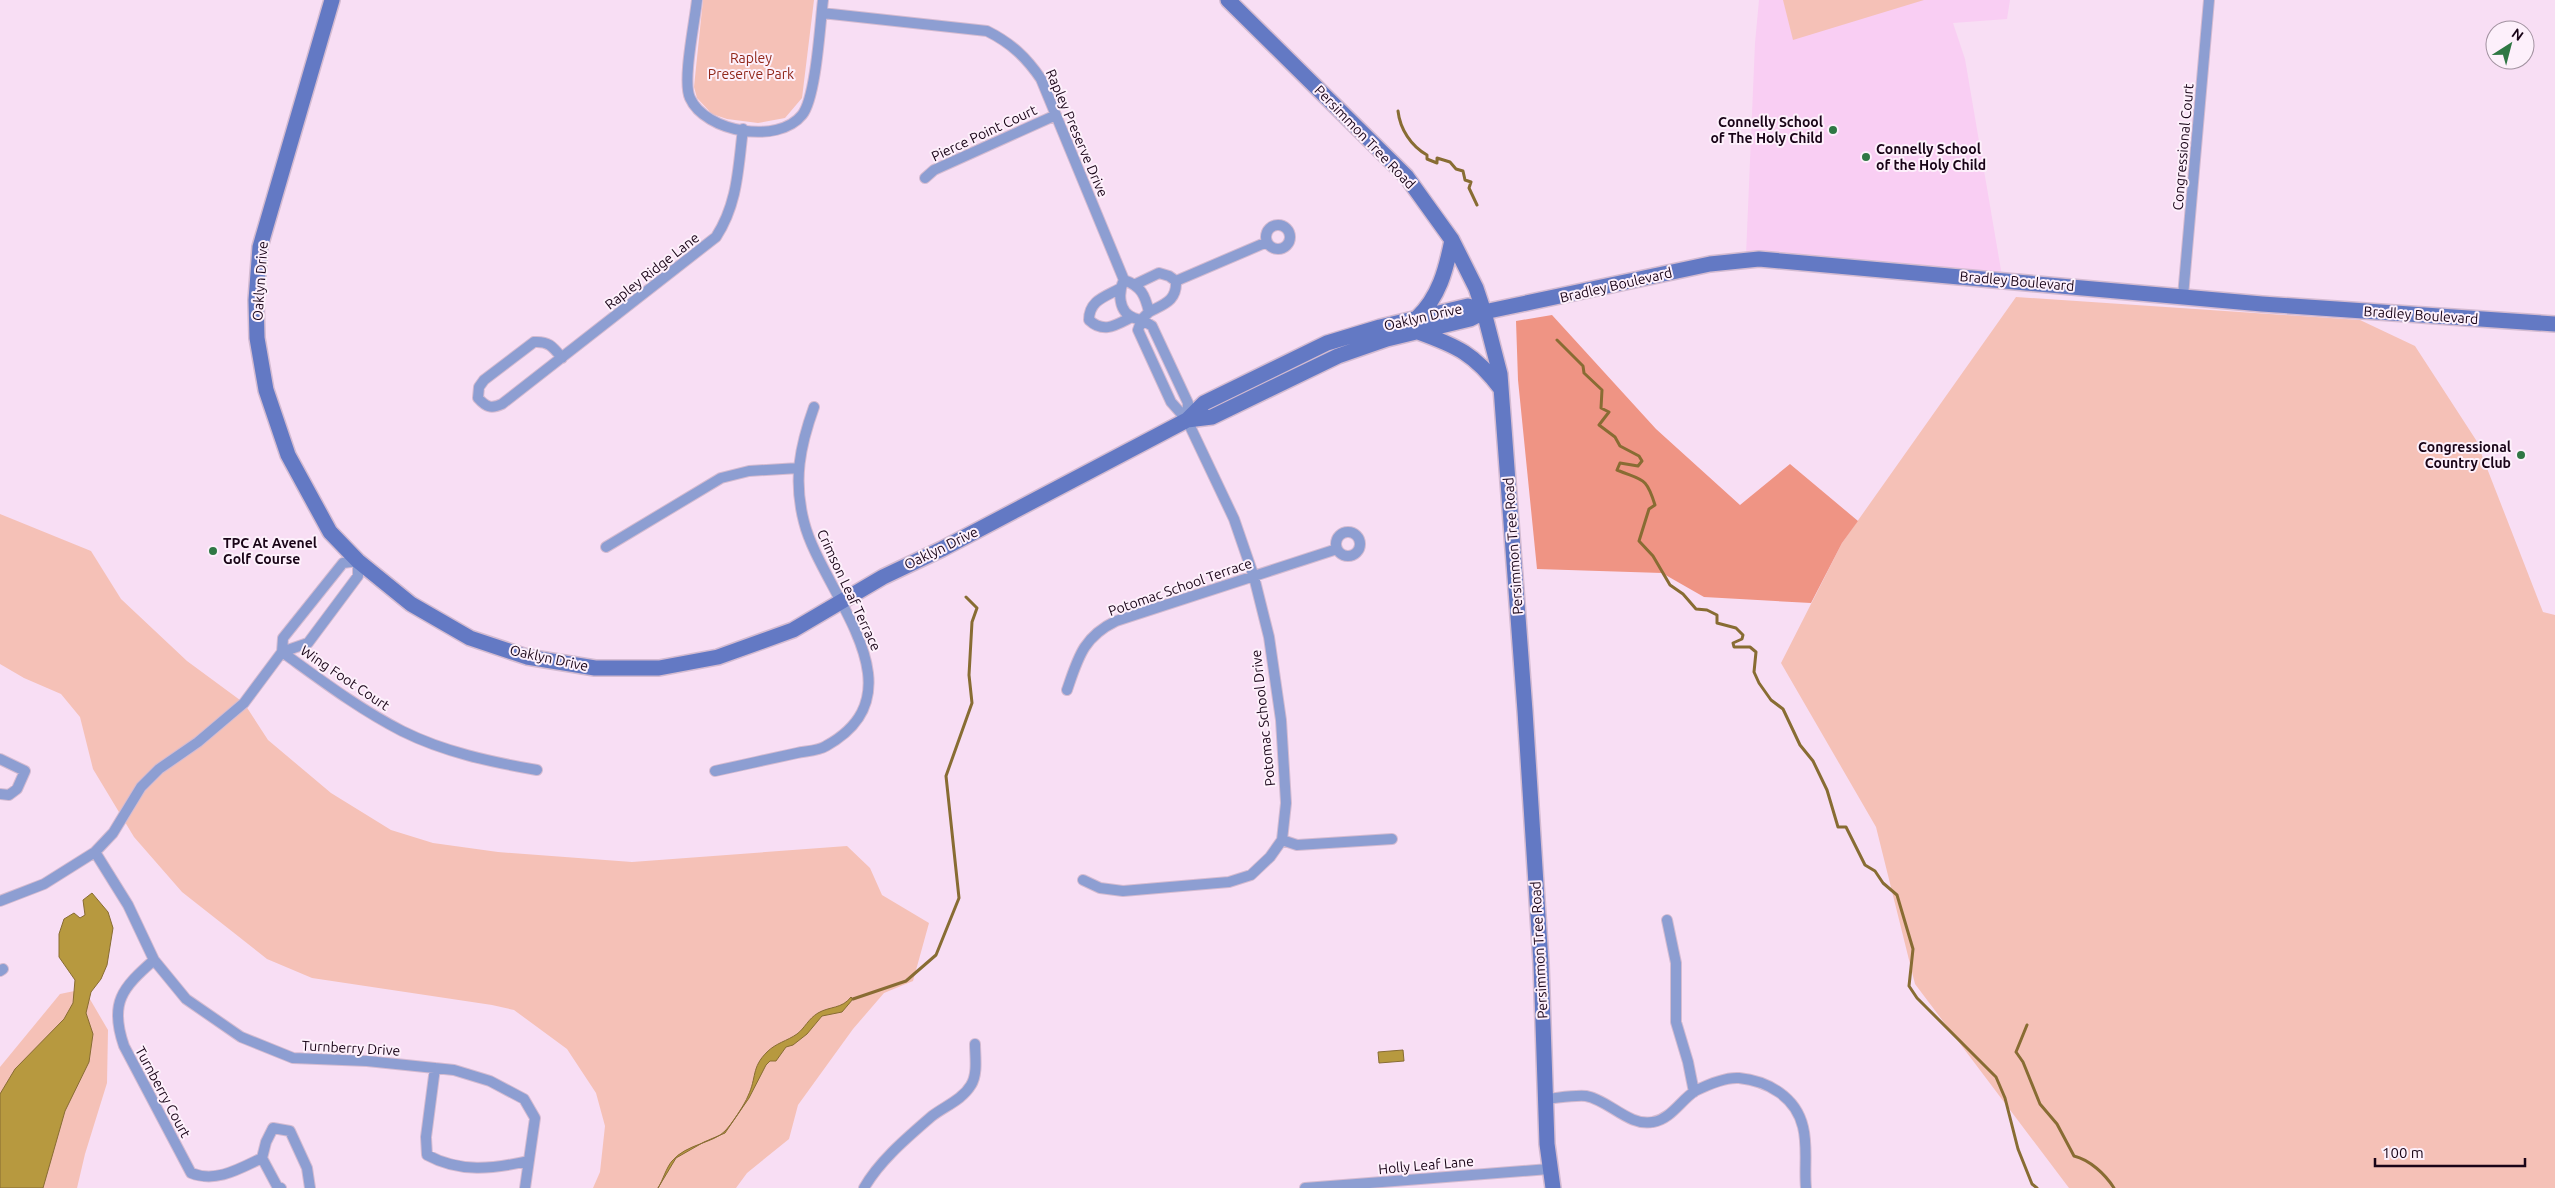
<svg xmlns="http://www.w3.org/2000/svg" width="2555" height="1188" font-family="Ubuntu,sans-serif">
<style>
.built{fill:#f9cef3}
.green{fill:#f5c1b7}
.forest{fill:#ef9484}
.water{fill:#b7993f;stroke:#886c33}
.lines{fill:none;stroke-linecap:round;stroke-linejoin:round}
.stream{stroke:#886c33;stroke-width:3}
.street-casing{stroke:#d4bbd1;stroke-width:12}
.secondary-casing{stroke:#d4bbd1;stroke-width:18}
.street{stroke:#8d9ed2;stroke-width:10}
.secondary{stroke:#6379c4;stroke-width:15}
.poi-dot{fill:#2f7744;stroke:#fdf0fb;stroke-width:2}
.labels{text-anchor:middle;stroke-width:4;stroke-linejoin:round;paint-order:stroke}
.park-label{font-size:14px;fill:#91271a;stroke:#fdf0fb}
.poi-label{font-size:14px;font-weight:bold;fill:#190417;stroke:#fdf0fb;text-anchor:end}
.street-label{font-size:14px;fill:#190417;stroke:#fdf0fb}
</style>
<rect width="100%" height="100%" fill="#f8def4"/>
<path class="built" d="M 1759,0 L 2010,0 L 2007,19 L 1953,23 L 1965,59 L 2002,276 L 1746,255 L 1755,43 Z"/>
<path class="green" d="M 703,0 L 814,0 L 802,98 L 785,118 L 758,123 L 727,119 L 712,114 L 697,98 L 694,87 Z
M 1783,0 L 1924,0 L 1793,40 Z
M 2016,297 L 2360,320 L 2415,346 L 2476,440 L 2543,612 L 2555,615 L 2555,1188 L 2069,1188 L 1915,984 L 1876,827 L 1781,663 L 1842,543 Z
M 0,514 L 91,551 L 121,599 L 187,661 L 244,703 L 268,740 L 331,793 L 391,830 L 433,843 L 498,852 L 632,862 L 847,846 L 870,868 L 882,895 L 929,923 L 913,981 L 884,993 L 853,1029 L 798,1105 L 789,1139 L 747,1173 L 736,1188 L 593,1188 L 600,1172 L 605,1126 L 596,1093 L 567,1049 L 514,1010 L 492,1005 L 312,978 L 267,959 L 182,892 L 134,837 L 93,769 L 80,717 L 61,694 L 24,678 L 0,664 Z
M 84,989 L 108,1030 L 107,1083 L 85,1154 L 77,1188 L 0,1188 L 0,1067 L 60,994 Z"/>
<path class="forest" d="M 1552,315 L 1656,429 L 1740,505 L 1790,464 L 1858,521 L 1842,543 L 1811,603 L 1704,597 L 1662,573 L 1537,569 L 1518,380 L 1516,321 Z"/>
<path class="water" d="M 92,893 L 108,912 L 113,928 L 107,965 L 101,979 L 91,992 L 86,1013 L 93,1034 L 89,1062 L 65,1111 L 43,1188 L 0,1188 L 0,1094 L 15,1069 L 64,1019 L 73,1003 L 75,980 L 59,957 L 59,934 L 64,919 L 74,913 L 80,918 L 85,915 L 83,900 Z
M 851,997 L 853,999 L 842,1012 L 822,1016 L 807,1034 L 793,1045 L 786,1047 L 776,1061 L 770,1061 L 766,1065 L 749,1098 L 725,1133 L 704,1142 L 676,1158 L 658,1188 C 663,1180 666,1168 672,1161 C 686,1144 714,1143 725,1131 C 731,1125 745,1104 748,1096 C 757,1077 751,1068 767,1052 C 776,1043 787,1041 797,1034 C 805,1028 808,1019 818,1013 C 830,1006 842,1009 851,997 Z
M 1403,1050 L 1404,1061 L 1379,1063 L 1378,1052 Z"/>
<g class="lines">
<path class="stream" d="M 1398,111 C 1400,129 1411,146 1427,155 L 1427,159 L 1437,163 L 1437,158 L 1450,162 L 1456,169 L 1463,171 L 1465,180 L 1471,182 L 1469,188 L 1477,205
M 1557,340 L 1583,366 L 1584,373 L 1602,390 L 1601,408 L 1609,412 L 1599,425 L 1615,437 L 1620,446 L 1639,456 L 1642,461 L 1638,466 L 1620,463 L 1617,470 C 1643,481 1646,476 1655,505 L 1649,509 L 1639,541 L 1653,556 L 1670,585 L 1683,594 L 1696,609 L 1707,610 L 1717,615 L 1717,623 L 1736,628 L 1743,635 L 1742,639 L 1733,643 L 1734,647 L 1750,647 L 1756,652 L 1754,672 L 1759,683 L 1771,700 L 1783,709 L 1800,745 L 1813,761 L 1827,790 L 1838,827 L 1846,827 L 1865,865 L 1875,871 L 1883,883 L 1897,895 L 1913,949 L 1909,986 L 1917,998 L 1996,1077 L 2005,1098 L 2018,1149 L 2032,1184 L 2037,1188
M 853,999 L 906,981 L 936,955 L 959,898 L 946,776 L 972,703 L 969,675 L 972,622 L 977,608 L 966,597
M 2027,1025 L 2016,1052 L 2023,1062 L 2040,1104 L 2057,1124 L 2074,1156 C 2090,1160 2105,1174 2114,1188"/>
<defs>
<path id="street" d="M 697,0 C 695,21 682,81 690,98 C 705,132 778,145 802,115 C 816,98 820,25 823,0
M 822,13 L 987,31 C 1011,43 1026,57 1041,79 L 1124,280 C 1141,286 1145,295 1149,312 L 1142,319 L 1138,330 L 1171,402 L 1187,420 L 1234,519 L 1254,577 L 1269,637 L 1281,720 L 1286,803 L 1282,840 L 1270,857 L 1251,875 L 1229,882 L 1123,891 L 1100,888 L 1083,880
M 925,178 L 934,170 L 1056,115
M1266 237a12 12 0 1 1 24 0a12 12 0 1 1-24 0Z
M 1124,280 C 1118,292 1118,312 1134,318 C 1141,320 1145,321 1152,326 L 1188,403 L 1187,420
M 1176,281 L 1267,242
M 1136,284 L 1159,273 L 1169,276 L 1176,281 C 1177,301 1164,304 1149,312
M 1119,289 C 1104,297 1089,301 1089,320 C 1104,334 1116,325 1132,317
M 2183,296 L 2209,0
M 562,358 C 553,347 549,341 534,342 L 484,380 L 479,387 L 478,398 C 486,407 491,409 502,404 L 716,237 C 738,203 738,168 743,129
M1336 544a12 12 0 1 1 24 0a12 12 0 1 1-24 0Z
M 606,547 L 721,478 L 749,471 L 799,468
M 282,652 C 321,680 359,709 402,731 C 444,752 491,762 537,770
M 1067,690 C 1078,658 1083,637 1116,621 L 1337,549
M 0,759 L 25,771 L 17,789 L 9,795 L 0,794
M 715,771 C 742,765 770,759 797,753 C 806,751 818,751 826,746 C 926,691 821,591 804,522 C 793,480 800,446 814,407
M 1282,840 L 1297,845 L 1392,839
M 95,852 L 128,905 L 154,960 L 186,999 L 241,1037 L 293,1058 L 367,1061 L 454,1070 L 490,1081 L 524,1099 L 535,1118 L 525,1188
M 0,901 L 44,884 L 95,852 L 113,833 L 141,787 L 159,769 L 198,742 L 244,703 L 282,652 L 283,638 L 343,563 L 358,561 L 358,576 L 308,643 L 282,652
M 1667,920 L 1676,963 L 1676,1022 L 1688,1062 L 1694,1092
M 154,960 C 122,988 109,1003 124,1046 L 191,1173 C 216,1183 239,1169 262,1158
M 0,971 L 3,969
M 435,1068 L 426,1137 L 427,1155 C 460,1173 493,1169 528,1161
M 1545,1099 C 1558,1098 1573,1095 1586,1096 C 1609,1100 1629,1127 1653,1122 C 1671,1119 1681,1100 1695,1091 C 1707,1085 1726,1077 1739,1078 C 1768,1081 1796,1097 1803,1127 C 1808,1147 1804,1168 1806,1188
M 281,1188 L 277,1186 L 262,1158 L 266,1142 L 273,1128 L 290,1131 L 307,1168 L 310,1188
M 864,1188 C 880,1160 908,1137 932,1116 C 945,1106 962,1100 971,1085 C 978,1074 975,1056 975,1044
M 1305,1188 L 1549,1169"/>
<path id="secondary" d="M 332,0 L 260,247 L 256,300 L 257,338 L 266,390 L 288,455 L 330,532 L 358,561 L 411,604 L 470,638 L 527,657 L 595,668 L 659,668 L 718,657 L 793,630 L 883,577 L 942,549 L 1187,420 L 1204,403 L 1327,343 L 1380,327 L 1468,306 L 1484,312
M 1228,0 L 1406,176 L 1452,240 L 1476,288 L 1484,312 L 1500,374 L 1525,711 L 1541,963 L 1547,1144 L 1553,1188
M 1417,318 C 1439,297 1446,270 1452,240
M 1418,332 C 1457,346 1475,354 1501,389
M 1187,420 L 1212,417 L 1338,356 L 1387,339 L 1470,319 L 1484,312 L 1710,264 L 1759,259 L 2262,304 L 2555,324"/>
</defs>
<use href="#street" class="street-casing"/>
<use href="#secondary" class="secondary-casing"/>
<use href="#street" class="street"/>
<use href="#secondary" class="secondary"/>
</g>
<g class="poi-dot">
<circle cx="1833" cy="130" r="5"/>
<circle cx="1866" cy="157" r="5"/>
<circle cx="2521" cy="455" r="5"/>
<circle cx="213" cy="551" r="5"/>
</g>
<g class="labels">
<g class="park-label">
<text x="751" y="63">Rapley<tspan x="751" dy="16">Preserve Park</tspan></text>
</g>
<g class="poi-label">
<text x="1823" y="127">Connelly School<tspan x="1823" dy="16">of The Holy Child</tspan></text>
<text x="1876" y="154" text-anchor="start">Connelly School<tspan x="1876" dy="16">of the Holy Child</tspan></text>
<text x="2511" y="452">Congressional<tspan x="2511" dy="16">Country Club</tspan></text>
<text x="223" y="548" text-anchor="start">TPC At Avenel<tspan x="223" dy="16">Golf Course</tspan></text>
</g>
<g class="street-label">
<text transform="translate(984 133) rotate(-25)" y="5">Pierce Point Court</text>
<text transform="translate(1077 133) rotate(67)" y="5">Rapley Preserve Drive</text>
<text transform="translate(1365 137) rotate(46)" y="5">Persimmon Tree Road</text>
<text transform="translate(2183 147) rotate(-85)" y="5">Congressional Court</text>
<text transform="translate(652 271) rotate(-38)" y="5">Rapley Ridge Lane</text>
<text transform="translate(260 281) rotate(-86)" y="5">Oaklyn Drive</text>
<text transform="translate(2017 281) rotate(5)" y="5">Bradley Boulevard</text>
<text transform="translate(1616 285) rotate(-13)" y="5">Bradley Boulevard</text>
<text transform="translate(2421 315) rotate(4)" y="5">Bradley Boulevard</text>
<text transform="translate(1423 317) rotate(-13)" y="5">Oaklyn Drive</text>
<text transform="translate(1513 546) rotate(-94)" y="5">Persimmon Tree Road</text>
<text transform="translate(941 548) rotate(-26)" y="5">Oaklyn Drive</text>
<text transform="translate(1180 587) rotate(-19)" y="5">Potomac School Terrace</text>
<text transform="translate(849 590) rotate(65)" y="5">Crimson Leaf Terrace</text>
<text transform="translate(549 658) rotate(12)" y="5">Oaklyn Drive</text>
<text transform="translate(345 678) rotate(34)" y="5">Wing Foot Court</text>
<text transform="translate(1263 718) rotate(-96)" y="5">Potomac School Drive</text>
<text transform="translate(1539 950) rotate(-93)" y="5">Persimmon Tree Road</text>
<text transform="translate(351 1048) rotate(3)" y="5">Turnberry Drive</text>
<text transform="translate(163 1092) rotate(62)" y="5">Turnberry Court</text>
<text transform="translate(1426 1165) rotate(-5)" y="5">Holly Leaf Lane</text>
</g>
</g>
<g transform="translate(2510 45) rotate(36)"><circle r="24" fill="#fdf0fb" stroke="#a292a0"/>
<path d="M0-4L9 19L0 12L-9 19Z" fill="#2f7744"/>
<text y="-8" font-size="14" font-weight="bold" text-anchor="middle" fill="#190417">N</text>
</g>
<path d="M2375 1158v8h150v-8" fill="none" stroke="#190417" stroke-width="2.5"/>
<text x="2382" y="1158" font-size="15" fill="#190417" stroke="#fdf0fb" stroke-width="4" paint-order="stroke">100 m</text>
</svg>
